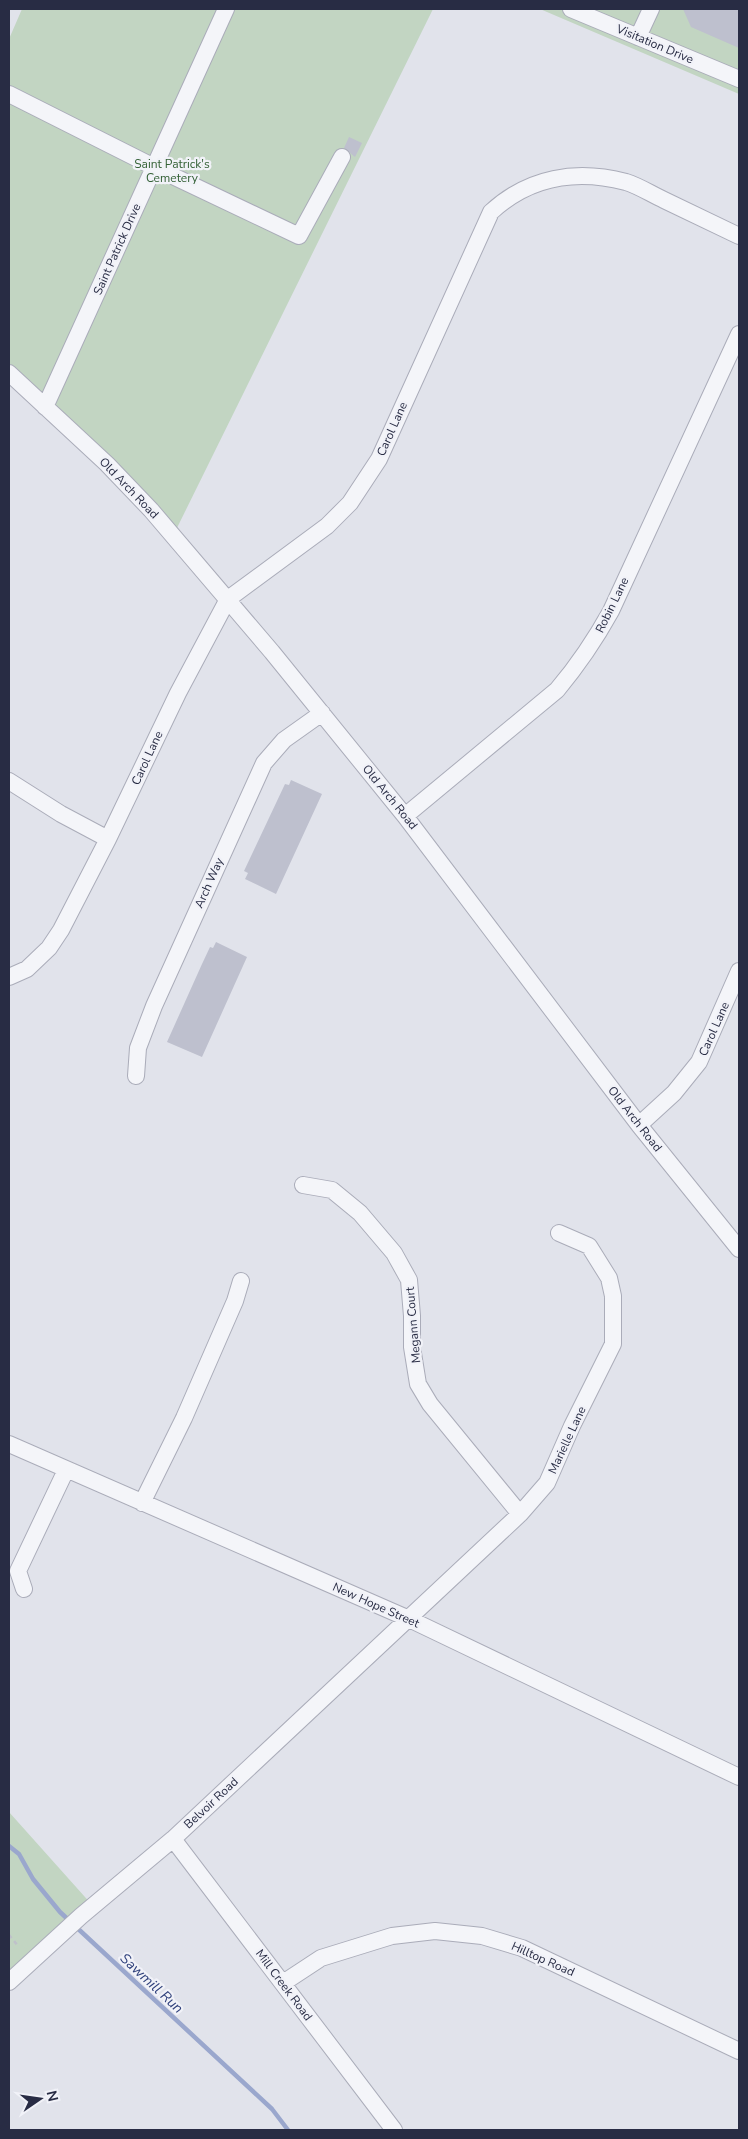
<svg xmlns="http://www.w3.org/2000/svg" width="748" height="2139" font-family="'Nunito Sans',sans-serif">
<style>
.green{fill:#c2d5c2}
.lines{fill:none;stroke-linecap:round;stroke-linejoin:round}
.stream{stroke:#9aa7cd;stroke-width:4.5}
.building{fill:#bec0ce}
.minor-casing{stroke:#aaacb9;stroke-width:18}
.path{stroke:#bfc1ca;stroke-width:2.5;stroke-dasharray:4 4;stroke-linecap:butt}
.minor{stroke:#f4f5f9;stroke-width:16}
.labels{text-anchor:middle;stroke-width:4.5;stroke-linejoin:round;paint-order:stroke}
.street-label{font-size:12px;fill:#282c44;stroke:#f1f2f8}
.park-label{font-size:12px;fill:#346136;stroke:#f1f2f8}
.water-label{font-size:14px;font-style:italic;fill:#2f407b;stroke:#f1f2f8}
</style>
<rect width="100%" height="100%" fill="#e1e3eb"/>
<path class="green" d="M 22,9 L 433,9 L 173,536 L 9,373 L 9,39 Z
M 540,9 L 739,9 L 739,94 Z
M 9,1812 L 93,1906 L 9,1982 Z"/>
<g class="lines">
<path class="stream" d="M 9,1846 L 19,1854 L 33,1879 L 60,1912 L 272,2109 L 288,2130"/>
</g>
<path class="building" d="M 683,9 L 739,9 L 739,48 L 691,27 Z
M 349,137 L 362,143 L 355,157 L 344,148 Z
M 291,780 L 322,794 L 276,894 L 245,879 L 248,873 L 244,871 L 285,784 L 289,785 Z
M 216,942 L 247,957 L 202,1057 L 167,1042 L 202,964 L 210,947 L 213,948 Z"/>
<g class="lines">
<defs>
<path id="minor" d="M 571,9 L 739,79
M 638,37 L 651,9
M 9,94 L 154,167 L 299,236 L 342,157
M 9,373 L 107,464 L 151,510 L 272,652 L 405,816 L 639,1125 L 739,1249
M 45,407 L 226,9
M 9,781 L 61,814 L 108,839
M 405,816 L 557,690 C 578,665 595,640 611,611 L 739,334
M 9,977 L 27,969 L 49,948 L 61,930 L 108,839 L 178,693 L 228,599 L 327,526 L 350,503 L 379,459 L 491,212 C 529,177 576,169 626,182 C 639,186 651,194 664,200 C 689,212 714,224 739,236
M 136,1076 L 138,1048 L 154,1006 L 264,763 L 284,740 L 322,713
M 639,1125 L 674,1093 L 699,1062 L 739,971
M 303,1185 L 332,1190 L 360,1213 L 394,1253 L 409,1280 L 412,1316 L 412,1347 L 418,1384 L 430,1404 L 520,1514
M 9,1444 L 407,1618 L 739,1777
M 142,1503 L 184,1418 L 235,1301 L 241,1281
M 24,1589 L 18,1571 L 66,1470
M 173,1839 L 394,2130
M 9,1982 L 81,1916 L 173,1839 L 520,1514 L 547,1483 L 572,1426 L 613,1344 L 613,1296 L 609,1278 L 589,1246 L 559,1233
M 283,1983 L 321,1958 L 392,1936 L 435,1931 L 482,1936 L 522,1948 L 739,2051"/>
</defs>
<use href="#minor" class="minor-casing"/>
<path class="path" d="M 9,1935 L 19,1947"/>
<use href="#minor" class="minor"/>
</g>
<g class="labels">
<g class="street-label">
<text transform="translate(655 44) rotate(23)" y="4">Visitation Drive</text>
<text transform="translate(117 249) rotate(-66)" y="4">Saint Patrick Drive</text>
<text transform="translate(392 429) rotate(-66)" y="4">Carol Lane</text>
<text transform="translate(129 488) rotate(46)" y="4">Old Arch Road</text>
<text transform="translate(612 605) rotate(-64)" y="4">Robin Lane</text>
<text transform="translate(147 758) rotate(-65)" y="4">Carol Lane</text>
<text transform="translate(390 797) rotate(51)" y="4">Old Arch Road</text>
<text transform="translate(209 883) rotate(-66)" y="4">Arch Way</text>
<text transform="translate(714 1029) rotate(-66)" y="4">Carol Lane</text>
<text transform="translate(635 1119) rotate(52)" y="4">Old Arch Road</text>
<text transform="translate(413 1325) rotate(-95)" y="4">Megann Court</text>
<text transform="translate(567 1440) rotate(-65)" y="4">Marielle Lane</text>
<text transform="translate(376 1605) rotate(24)" y="4">New Hope Street</text>
<text transform="translate(211 1803) rotate(-43)" y="4">Belvoir Road</text>
<text transform="translate(543 1959) rotate(24)" y="4">Hilltop Road</text>
<text transform="translate(284 1985) rotate(53)" y="4">Mill Creek Road</text>
</g>
<g class="park-label">
<text x="172" y="168">Saint Patrick's<tspan x="172" dy="14">Cemetery</tspan></text>
</g>
<g class="water-label">
<text transform="translate(152 1983) rotate(43)" y="5">Sawmill Run</text>
</g>
</g>
<rect width="748" height="2139" fill="none" stroke="#282c44" stroke-width="20"/>
<g transform="translate(40 2099) rotate(77)" stroke="#f1f2f8" stroke-width="4" paint-order="stroke">
<path d="M0-4L9 19L0 12L-9 19Z" fill="#282c44"/>
<text y="-8" font-size="14" font-weight="bold" text-anchor="middle" fill="#282c44">N</text>
</g>
</svg>
